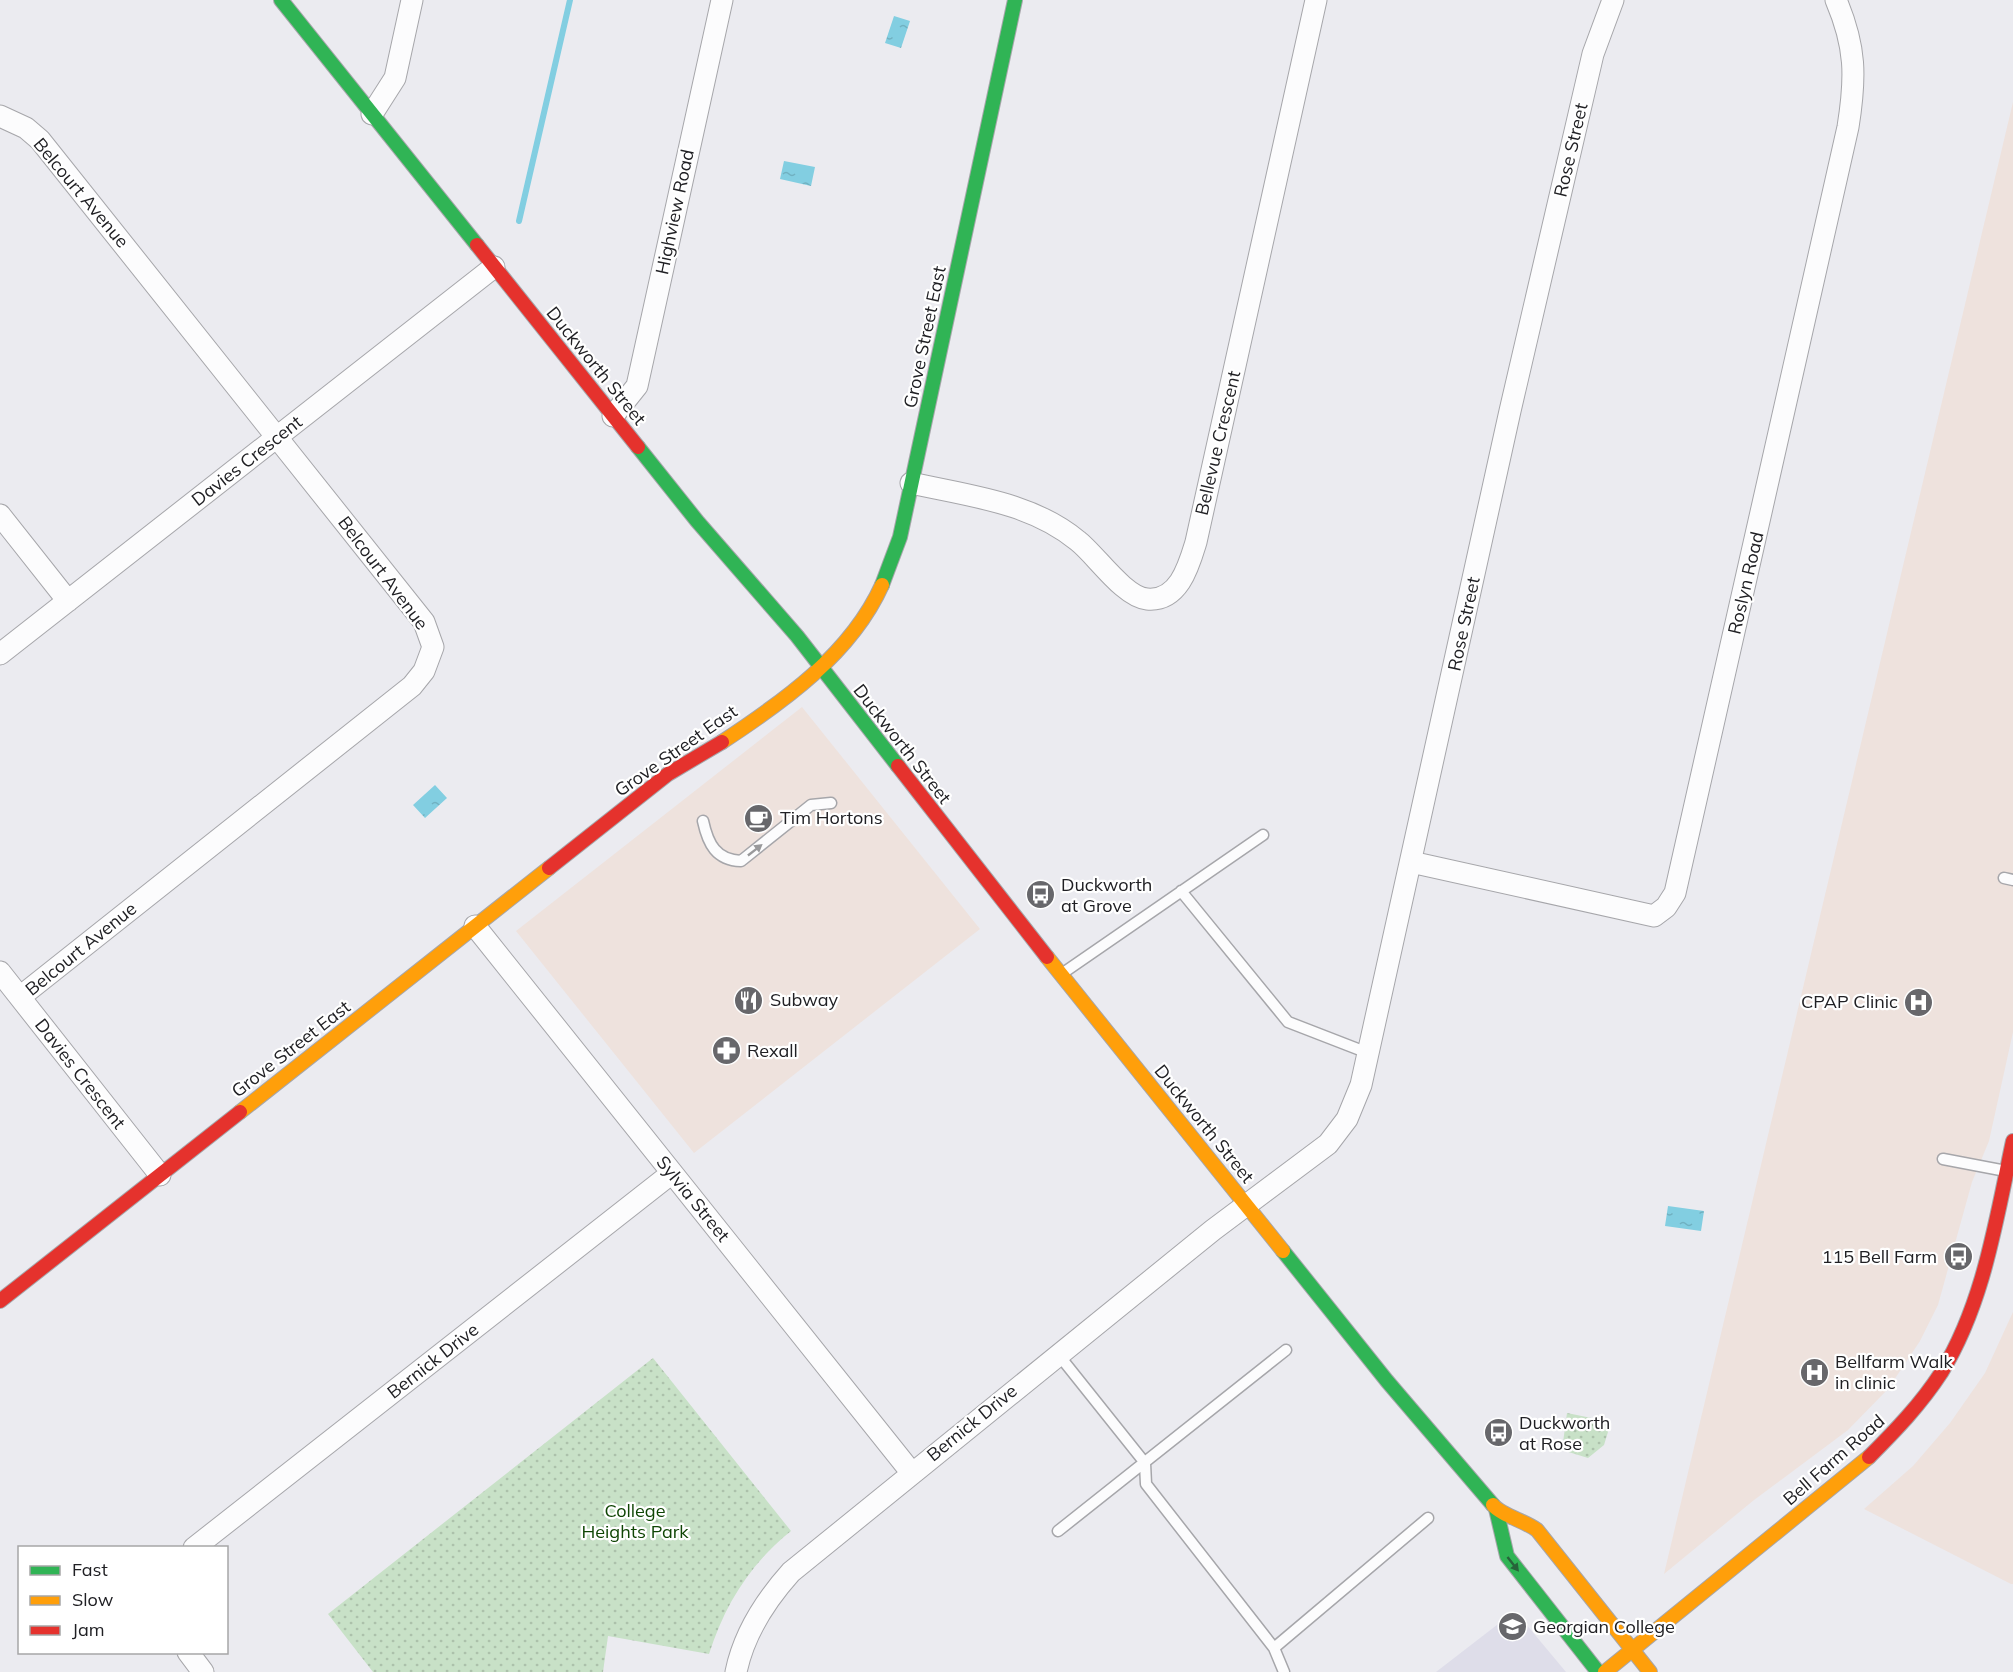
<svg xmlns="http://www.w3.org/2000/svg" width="2013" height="1672" font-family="Mulish,sans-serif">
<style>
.commercial{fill:#eee2dd}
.built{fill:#dedde9}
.park{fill:url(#park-dots)}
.water{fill:url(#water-ripples)}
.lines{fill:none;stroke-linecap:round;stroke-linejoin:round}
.stream{stroke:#82cee1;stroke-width:6}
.lane-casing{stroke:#a6a6aa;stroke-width:13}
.street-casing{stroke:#a6a6aa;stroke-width:23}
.fast-casing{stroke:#a6a6aa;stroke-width:16}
.slow-casing{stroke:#a6a6aa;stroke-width:16}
.jam-casing{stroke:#a6a6aa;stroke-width:16}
.lane{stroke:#fcfcfd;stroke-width:10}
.street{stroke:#fcfcfd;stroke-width:21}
.fast{stroke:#30b455;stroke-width:14}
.slow{stroke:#ff9f0a;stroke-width:14}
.jam{stroke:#e5322d;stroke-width:14}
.oneway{fill:#99999b}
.oneway2{fill:#27633a}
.labels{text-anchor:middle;stroke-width:4.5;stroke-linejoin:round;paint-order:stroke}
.street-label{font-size:18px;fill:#202024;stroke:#fff}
.poi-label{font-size:18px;fill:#202024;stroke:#fff;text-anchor:start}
.park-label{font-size:18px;fill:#0f4504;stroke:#fff}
</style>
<defs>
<pattern id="park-dots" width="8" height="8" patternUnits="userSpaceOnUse" patternTransform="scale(1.5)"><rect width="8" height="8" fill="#c8e1c7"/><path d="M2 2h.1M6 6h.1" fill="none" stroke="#acc1ab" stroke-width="1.8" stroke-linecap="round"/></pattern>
<pattern id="water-ripples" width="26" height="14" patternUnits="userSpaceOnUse" patternTransform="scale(1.5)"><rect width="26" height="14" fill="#82cee1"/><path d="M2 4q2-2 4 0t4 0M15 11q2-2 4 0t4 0" fill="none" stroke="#70b1c1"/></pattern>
</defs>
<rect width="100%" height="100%" fill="#ebebf0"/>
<path class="commercial" d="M 2013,102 L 2013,1032 L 1989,1141 L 1972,1182 L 1938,1305 L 1920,1341 L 1888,1389 L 1848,1430 L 1754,1500 L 1664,1574 Z
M 802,707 L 980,929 L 694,1153 L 516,931 Z
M 2013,1312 L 2013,1584 L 2011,1584 L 1864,1509 L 1913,1466 L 1950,1423 L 1985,1373 Z"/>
<path class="built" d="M 1515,1611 L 1566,1672 L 1436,1672 Z"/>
<path class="park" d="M 653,1358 L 791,1531 C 750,1564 725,1604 709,1654 L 608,1636 L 603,1672 L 373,1672 L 328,1614 Z
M 1567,1413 L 1611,1422 L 1604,1445 L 1588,1458 L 1562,1450 Z"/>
<path class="water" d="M 894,16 L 910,21 L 901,48 L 885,43 Z
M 784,161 L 815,167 L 811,186 L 780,179 Z
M 435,785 L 447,798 L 425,818 L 413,805 Z
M 1668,1206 L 1704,1211 L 1701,1231 L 1665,1226 Z"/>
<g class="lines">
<path class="stream" d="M 519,221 L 570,0"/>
<defs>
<path id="lane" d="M 703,821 C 708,844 716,860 741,861 L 811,805 L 831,803
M 2004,878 L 2013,880
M 1181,891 L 1288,1022 L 1368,1053
M 1063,973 L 1263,835
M 1943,1159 L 2006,1171
M 1058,1354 L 1145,1463 L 1146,1484 L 1274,1648 L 1284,1672
M 1058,1531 L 1286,1350
M 1274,1648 L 1428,1518"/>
<path id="street" d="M 372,114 L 395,78 L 412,0
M 0,116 L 26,128 L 40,140 L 424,622 L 433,647 L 424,671 L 412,686 L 20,997
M 613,416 L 637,386 L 722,0
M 911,483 C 969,496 1031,502 1078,541 C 1096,555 1124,597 1147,599 C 1179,602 1189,565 1196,542 L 1316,0
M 0,515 L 68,601
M 0,654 L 494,267
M 1411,862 L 1654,916 L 1666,907 L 1675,893 L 1848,127 C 1856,77 1856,47 1836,0
M 475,926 L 911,1472
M 0,972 L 160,1175
M 194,1548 L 672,1173
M 188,1652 L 203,1672
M 736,1672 C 744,1633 765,1601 791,1572 L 1213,1230 L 1328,1144 L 1347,1119 L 1361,1085 L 1510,411 L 1593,54 L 1613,0"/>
<path id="fast" d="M 281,0 L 477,245
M 638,447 L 697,521 L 797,636 L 898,766
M 882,585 L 900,537 L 1015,0
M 1283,1251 L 1387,1381 L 1493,1505
M 1496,1509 L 1507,1556 L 1598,1672"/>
<path id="slow" d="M 722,742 C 783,702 851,654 882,585
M 1047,957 L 1283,1251
M 240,1112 L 549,868
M 1493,1505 C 1501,1515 1525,1521 1537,1530 L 1650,1672
M 1605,1672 L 1869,1457"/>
<path id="jam" d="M 477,245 L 638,447
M 898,766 L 1047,957
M 549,868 L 668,774 L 722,742
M 0,1301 L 240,1112
M 1869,1457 C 1895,1431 1921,1404 1941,1373 C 1984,1303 1996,1220 2013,1141"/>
</defs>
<use href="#lane" class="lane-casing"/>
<use href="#street" class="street-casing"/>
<use href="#fast" class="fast-casing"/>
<use href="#slow" class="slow-casing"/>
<use href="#jam" class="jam-casing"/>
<use href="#lane" class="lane"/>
<use href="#street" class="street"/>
<use href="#fast" class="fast"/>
<use href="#slow" class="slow"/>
<use href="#jam" class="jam"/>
</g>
<defs><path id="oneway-solid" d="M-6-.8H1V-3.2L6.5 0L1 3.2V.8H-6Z" transform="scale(1.5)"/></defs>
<use class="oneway" href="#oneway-solid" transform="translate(755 850) rotate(-38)"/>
<use class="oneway2" href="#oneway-solid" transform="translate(1513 1564) rotate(52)"/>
<defs>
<symbol id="cafe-disc" viewBox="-11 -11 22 22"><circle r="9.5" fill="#67676b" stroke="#fff"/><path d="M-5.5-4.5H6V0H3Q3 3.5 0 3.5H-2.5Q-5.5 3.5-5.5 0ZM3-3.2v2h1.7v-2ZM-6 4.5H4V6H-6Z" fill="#fff"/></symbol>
<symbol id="bus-disc" viewBox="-11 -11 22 22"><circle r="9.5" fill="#67676b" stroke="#fff"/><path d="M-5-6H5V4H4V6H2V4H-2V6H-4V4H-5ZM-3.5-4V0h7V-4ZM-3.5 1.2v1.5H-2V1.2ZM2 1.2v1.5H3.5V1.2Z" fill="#fff"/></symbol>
<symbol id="restaurant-disc" viewBox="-11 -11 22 22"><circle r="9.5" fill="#67676b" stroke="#fff"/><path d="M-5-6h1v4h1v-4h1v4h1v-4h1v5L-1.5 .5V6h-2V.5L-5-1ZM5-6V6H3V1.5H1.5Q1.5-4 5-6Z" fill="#fff"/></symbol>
<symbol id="hospital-disc" viewBox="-11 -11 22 22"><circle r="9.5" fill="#67676b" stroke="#fff"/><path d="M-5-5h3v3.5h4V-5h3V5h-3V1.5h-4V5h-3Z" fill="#fff"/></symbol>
<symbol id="pharmacy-disc" viewBox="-11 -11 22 22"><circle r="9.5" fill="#67676b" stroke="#fff"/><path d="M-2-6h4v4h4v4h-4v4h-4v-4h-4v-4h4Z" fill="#fff"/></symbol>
<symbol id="university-disc" viewBox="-11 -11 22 22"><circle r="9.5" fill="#67676b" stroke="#fff"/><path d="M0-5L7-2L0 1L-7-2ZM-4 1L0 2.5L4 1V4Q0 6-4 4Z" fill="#fff"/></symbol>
</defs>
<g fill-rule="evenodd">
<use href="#cafe-disc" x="742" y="802" width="33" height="33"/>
<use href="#bus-disc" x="1024" y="878" width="33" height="33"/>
<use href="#restaurant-disc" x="732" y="984" width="33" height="33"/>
<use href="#hospital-disc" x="1902" y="986" width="33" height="33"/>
<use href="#pharmacy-disc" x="710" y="1034" width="33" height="33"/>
<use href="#bus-disc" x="1942" y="1240" width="33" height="33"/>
<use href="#hospital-disc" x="1798" y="1356" width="33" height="33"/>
<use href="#bus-disc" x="1482" y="1416" width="33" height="33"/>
<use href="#university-disc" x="1496" y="1610" width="33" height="33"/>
</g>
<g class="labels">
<g class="street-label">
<text transform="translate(1571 150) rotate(-77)" y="6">Rose Street</text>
<text transform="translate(81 193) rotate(50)" y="6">Belcourt Avenue</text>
<text transform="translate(675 212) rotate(-78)" y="6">Highview Road</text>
<text transform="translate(925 337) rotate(-78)" y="6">Grove Street East</text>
<text transform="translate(596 366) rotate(51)" y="6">Duckworth Street</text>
<text transform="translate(1218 443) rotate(-77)" y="6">Bellevue Crescent</text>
<text transform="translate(247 461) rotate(-38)" y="6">Davies Crescent</text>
<text transform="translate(383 573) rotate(53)" y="6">Belcourt Avenue</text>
<text transform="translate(1746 583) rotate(-77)" y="6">Roslyn Road</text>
<text transform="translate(1464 624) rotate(-78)" y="6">Rose Street</text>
<text transform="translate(902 744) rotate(52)" y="6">Duckworth Street</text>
<text transform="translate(676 751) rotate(-35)" y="6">Grove Street East</text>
<text transform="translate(81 949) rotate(-39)" y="6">Belcourt Avenue</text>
<text transform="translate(291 1049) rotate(-38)" y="6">Grove Street East</text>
<text transform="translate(80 1074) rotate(52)" y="6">Davies Crescent</text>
<text transform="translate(1204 1124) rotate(51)" y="6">Duckworth Street</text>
<text transform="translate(693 1199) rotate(51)" y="6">Sylvia Street</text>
<text transform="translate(433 1361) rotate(-38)" y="6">Bernick Drive</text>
<text transform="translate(972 1423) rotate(-39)" y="6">Bernick Drive</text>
<text transform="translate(1834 1460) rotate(-41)" y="6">Bell Farm Road</text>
</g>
<g class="poi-label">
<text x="780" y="824">Tim Hortons</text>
<text x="1061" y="891">Duckworth<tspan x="1061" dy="21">at Grove</tspan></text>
<text x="770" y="1006">Subway</text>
<text x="1898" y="1008" text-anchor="end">CPAP Clinic</text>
<text x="747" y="1057">Rexall</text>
<text x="1937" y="1263" text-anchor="end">115 Bell Farm</text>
<text x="1835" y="1368">Bellfarm Walk<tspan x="1835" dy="21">in clinic</tspan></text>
<text x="1519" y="1429">Duckworth<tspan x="1519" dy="21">at Rose</tspan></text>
<text x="1533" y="1633">Georgian College</text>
</g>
<g class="park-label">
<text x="635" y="1517">College<tspan x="635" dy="21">Heights Park</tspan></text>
</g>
</g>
<rect x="18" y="1546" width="210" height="108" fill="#ffffff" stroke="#a6a6a7" stroke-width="1.5"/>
<rect x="30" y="1566" width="30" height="9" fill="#30b455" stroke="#a6a6a7" stroke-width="1.5"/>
<text x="72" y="1576" font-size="18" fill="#202024">Fast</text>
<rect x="30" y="1596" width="30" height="9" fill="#ff9f0a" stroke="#a6a6a7" stroke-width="1.5"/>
<text x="72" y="1606" font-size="18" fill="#202024">Slow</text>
<rect x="30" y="1626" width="30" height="9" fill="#e5322d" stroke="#a6a6a7" stroke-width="1.5"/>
<text x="72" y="1636" font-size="18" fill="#202024">Jam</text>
</svg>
